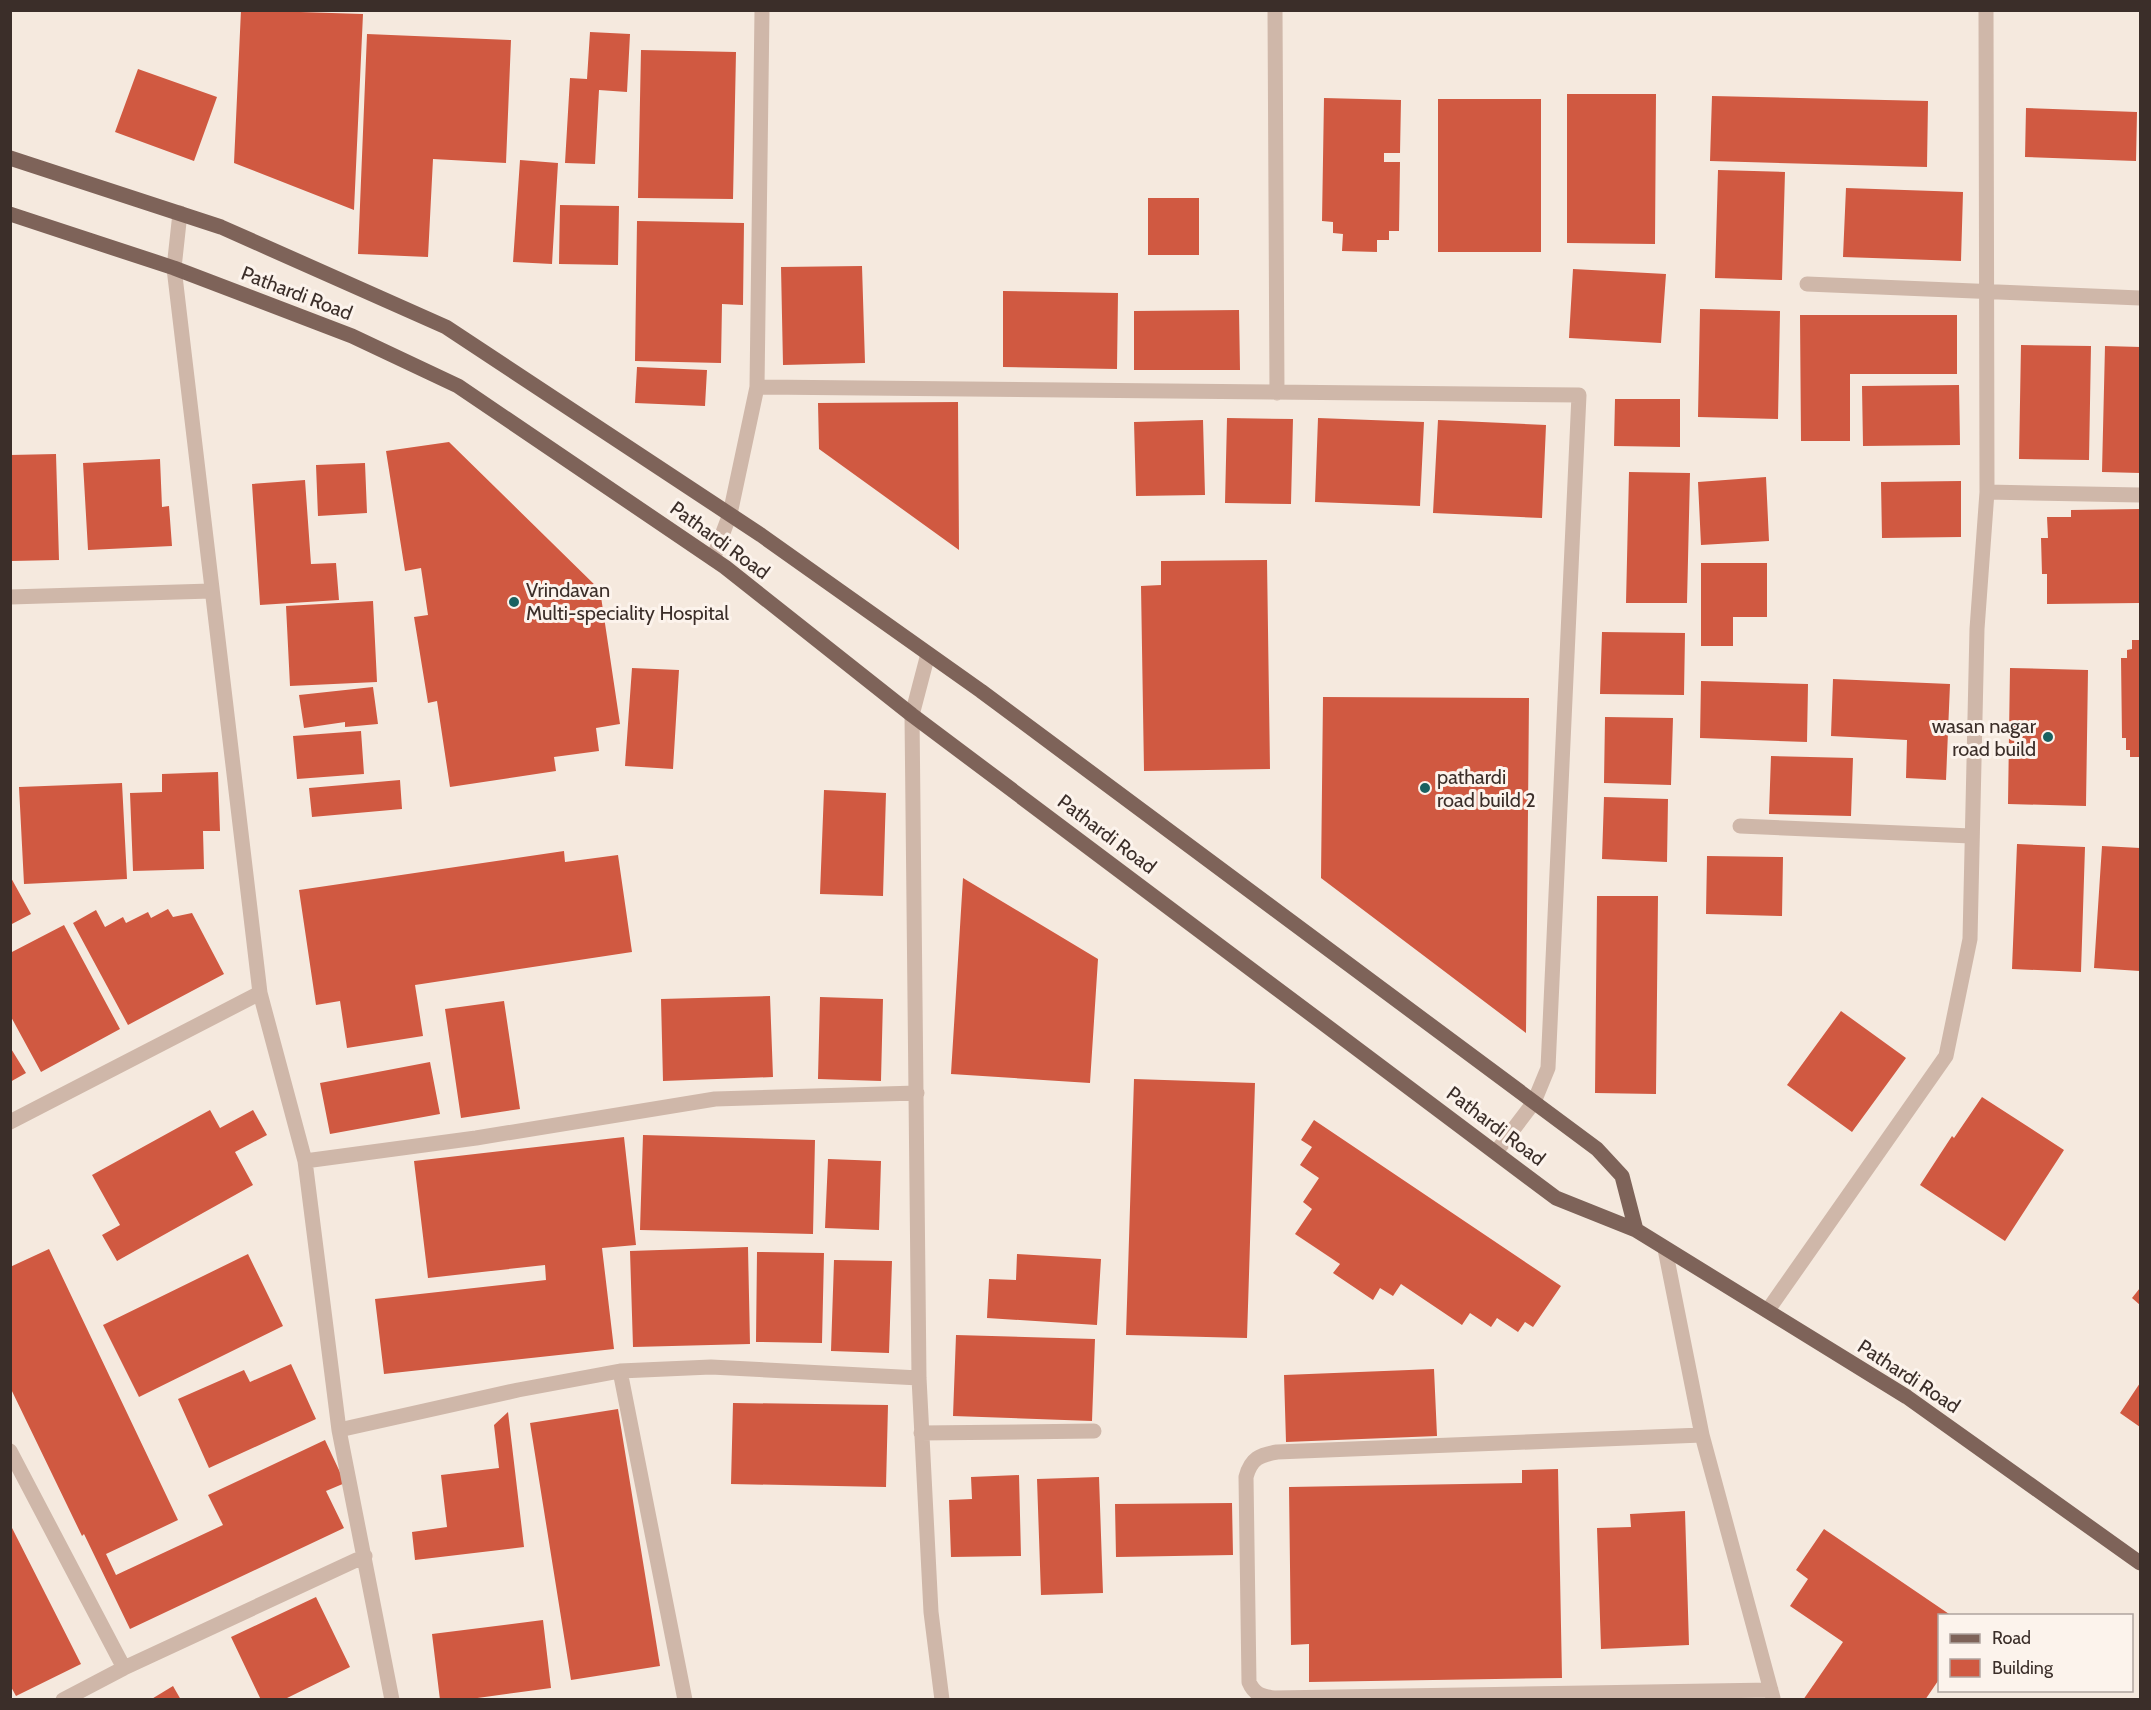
<svg xmlns="http://www.w3.org/2000/svg" width="2151" height="1710" font-family="Cabin,sans-serif">
<style>
.building{fill:#d05941}
.lines{fill:none;stroke-linecap:round;stroke-linejoin:round}
.street{stroke:#cfb7a9;stroke-width:15}
.primary{stroke:#7e6359;stroke-width:15}
.poi-dot{fill:#1a6160;stroke:#fcf3ec;stroke-width:2}
.labels{text-anchor:middle;stroke-width:6;stroke-linejoin:round;paint-order:stroke}
.street-label{font-size:20px;fill:#3b2e29;stroke:#fcf3ec}
.poi-label{font-size:20px;fill:#3b2e29;stroke:#fcf3ec;text-anchor:start}
</style>
<rect width="100%" height="100%" fill="#f5e9de"/>
<path class="building" d="M 241,10 L 363,14 L 354,210 L 234,163 Z
M 590,32 L 630,34 L 627,92 L 599,90 L 595,164 L 565,163 L 570,78 L 587,79 Z
M 367,34 L 511,40 L 506,163 L 433,159 L 428,257 L 358,254 Z
M 641,50 L 736,52 L 733,199 L 638,198 Z
M 138,69 L 217,97 L 194,161 L 115,132 Z
M 1567,94 L 1656,94 L 1655,244 L 1567,243 Z
M 1712,96 L 1928,101 L 1927,167 L 1710,161 Z
M 1324,98 L 1401,100 L 1400,153 L 1384,153 L 1384,162 L 1400,162 L 1399,231 L 1389,231 L 1389,240 L 1377,240 L 1377,252 L 1342,251 L 1343,234 L 1333,233 L 1333,222 L 1322,221 Z
M 1438,99 L 1541,99 L 1541,252 L 1438,252 Z
M 2026,108 L 2137,112 L 2136,161 L 2025,157 Z
M 520,160 L 558,163 L 552,264 L 513,262 Z
M 1718,170 L 1785,172 L 1782,280 L 1715,278 Z
M 1846,188 L 1963,192 L 1961,261 L 1843,257 Z
M 1148,198 L 1199,198 L 1199,255 L 1148,255 Z
M 560,205 L 619,206 L 618,265 L 559,264 Z
M 637,221 L 744,223 L 743,305 L 722,304 L 721,363 L 635,361 Z
M 862,266 L 865,363 L 783,365 L 781,267 Z
M 1573,269 L 1666,274 L 1661,343 L 1569,338 Z
M 1003,291 L 1118,293 L 1117,369 L 1003,367 Z
M 1700,309 L 1780,311 L 1778,419 L 1698,417 Z
M 1239,310 L 1240,370 L 1134,370 L 1134,311 Z
M 1800,315 L 1957,315 L 1957,374 L 1850,374 L 1850,441 L 1801,441 Z
M 2021,345 L 2091,346 L 2089,460 L 2019,459 Z
M 2105,346 L 2140,347 L 2140,473 L 2102,472 Z
M 637,367 L 707,370 L 705,406 L 635,403 Z
M 1959,385 L 1960,445 L 1863,446 L 1862,386 Z
M 1615,399 L 1680,399 L 1680,447 L 1614,446 Z
M 958,402 L 959,550 L 819,449 L 818,403 Z
M 1227,418 L 1293,419 L 1291,504 L 1225,503 Z
M 1318,418 L 1424,422 L 1420,506 L 1315,502 Z
M 1203,420 L 1205,495 L 1136,496 L 1134,422 Z
M 1438,420 L 1546,425 L 1542,518 L 1433,513 Z
M 449,442 L 600,590 L 620,724 L 596,728 L 599,751 L 554,757 L 556,771 L 450,787 L 437,701 L 428,703 L 414,617 L 428,615 L 421,568 L 405,571 L 386,451 Z
M 56,454 L 59,560 L 11,561 L 10,455 Z
M 160,459 L 162,507 L 169,506 L 172,546 L 88,550 L 83,463 Z
M 365,463 L 367,513 L 318,516 L 316,465 Z
M 1629,472 L 1690,473 L 1687,603 L 1626,603 Z
M 1766,477 L 1769,541 L 1701,545 L 1698,482 Z
M 305,480 L 311,564 L 336,563 L 339,600 L 260,605 L 252,484 Z
M 1961,481 L 1961,537 L 1882,538 L 1881,482 Z
M 2140,509 L 2140,603 L 2047,604 L 2047,574 L 2042,574 L 2041,538 L 2048,538 L 2047,517 L 2071,517 L 2071,510 Z
M 1267,560 L 1270,769 L 1144,771 L 1141,586 L 1161,585 L 1161,561 Z
M 1701,563 L 1767,563 L 1767,617 L 1733,617 L 1733,646 L 1701,646 Z
M 373,601 L 377,682 L 290,686 L 286,606 Z
M 1602,632 L 1685,633 L 1684,695 L 1600,694 Z
M 2132,640 L 2140,640 L 2140,757 L 2130,757 L 2130,750 L 2126,750 L 2126,738 L 2122,738 L 2121,658 L 2127,658 L 2127,650 L 2132,649 Z
M 632,668 L 679,670 L 673,769 L 625,766 Z
M 2010,668 L 2088,670 L 2086,806 L 2008,804 Z
M 1833,679 L 1950,684 L 1946,780 L 1906,778 L 1907,740 L 1831,736 Z
M 1701,681 L 1808,684 L 1807,742 L 1700,738 Z
M 373,687 L 378,724 L 345,727 L 345,722 L 304,728 L 299,695 Z
M 1323,697 L 1529,698 L 1526,1033 L 1321,878 Z
M 1605,717 L 1673,718 L 1671,785 L 1604,783 Z
M 361,731 L 364,774 L 297,779 L 293,736 Z
M 1771,756 L 1853,758 L 1851,816 L 1769,814 Z
M 218,772 L 220,831 L 203,831 L 204,869 L 133,871 L 130,793 L 162,792 L 162,774 Z
M 400,780 L 402,809 L 312,817 L 309,788 Z
M 122,783 L 127,879 L 24,884 L 19,787 Z
M 824,790 L 886,793 L 883,896 L 820,894 Z
M 1604,797 L 1668,799 L 1667,862 L 1602,859 Z
M 2017,844 L 2085,847 L 2081,972 L 2012,969 Z
M 2102,846 L 2140,848 L 2140,971 L 2094,968 Z
M 564,851 L 565,862 L 618,855 L 632,952 L 415,985 L 423,1036 L 347,1048 L 340,1001 L 316,1005 L 299,890 Z
M 1707,856 L 1783,857 L 1782,916 L 1706,914 Z
M 10,876 L 31,914 L 10,925 Z
M 963,878 L 1098,959 L 1090,1083 L 951,1074 Z
M 1597,896 L 1658,896 L 1656,1094 L 1595,1093 Z
M 168,909 L 173,917 L 192,913 L 224,974 L 128,1025 L 73,923 L 96,910 L 105,927 L 123,917 L 126,923 L 148,912 L 151,918 Z
M 64,925 L 120,1029 L 41,1072 L 10,1015 L 10,953 Z
M 770,996 L 773,1077 L 663,1081 L 661,999 Z
M 820,997 L 883,999 L 881,1081 L 818,1079 Z
M 504,1001 L 520,1109 L 461,1118 L 445,1009 Z
M 1841,1011 L 1906,1058 L 1852,1132 L 1787,1085 Z
M 10,1047 L 26,1073 L 10,1082 Z
M 430,1062 L 440,1114 L 330,1134 L 320,1083 Z
M 1134,1079 L 1255,1083 L 1247,1338 L 1126,1335 Z
M 1982,1097 L 2064,1150 L 2005,1241 L 1920,1185 L 1952,1136 L 1954,1138 Z
M 210,1110 L 220,1128 L 253,1110 L 267,1135 L 235,1152 L 253,1185 L 117,1261 L 102,1235 L 120,1225 L 92,1175 Z
M 1314,1120 L 1561,1286 L 1533,1327 L 1525,1322 L 1518,1332 L 1497,1318 L 1491,1327 L 1470,1313 L 1462,1325 L 1401,1284 L 1393,1296 L 1380,1288 L 1373,1300 L 1333,1273 L 1340,1264 L 1295,1234 L 1312,1209 L 1303,1202 L 1319,1178 L 1300,1165 L 1312,1147 L 1301,1140 Z
M 643,1135 L 815,1140 L 813,1234 L 640,1230 Z
M 624,1137 L 636,1245 L 602,1248 L 614,1349 L 384,1374 L 375,1299 L 546,1280 L 545,1265 L 428,1278 L 414,1161 Z
M 828,1159 L 881,1161 L 879,1230 L 825,1228 Z
M 748,1247 L 750,1344 L 633,1347 L 630,1251 Z
M 49,1249 L 178,1520 L 106,1554 L 116,1575 L 223,1525 L 208,1495 L 325,1440 L 345,1483 L 326,1491 L 344,1528 L 130,1629 L 84,1534 L 82,1536 L 10,1387 L 10,1267 Z
M 757,1252 L 824,1253 L 822,1343 L 756,1342 Z
M 248,1254 L 283,1326 L 139,1397 L 103,1325 Z
M 1017,1254 L 1101,1259 L 1097,1325 L 987,1318 L 989,1279 L 1016,1280 Z
M 834,1260 L 892,1261 L 889,1353 L 831,1351 Z
M 2140,1288 L 2140,1305 L 2132,1298 Z
M 956,1335 L 1095,1339 L 1092,1421 L 953,1416 Z
M 291,1364 L 316,1419 L 209,1468 L 178,1399 L 244,1370 L 250,1382 Z
M 1434,1369 L 1437,1436 L 1286,1442 L 1284,1375 Z
M 2140,1383 L 2140,1427 L 2120,1413 Z
M 733,1403 L 888,1405 L 886,1487 L 731,1484 Z
M 618,1409 L 660,1666 L 571,1680 L 530,1423 Z
M 508,1412 L 524,1547 L 415,1560 L 412,1532 L 447,1527 L 441,1475 L 499,1468 L 494,1425 Z
M 1558,1469 L 1562,1678 L 1309,1682 L 1309,1644 L 1291,1645 L 1289,1487 L 1522,1483 L 1522,1470 Z
M 1019,1475 L 1021,1556 L 951,1557 L 949,1500 L 972,1499 L 971,1477 Z
M 1099,1477 L 1103,1593 L 1041,1595 L 1037,1479 Z
M 1232,1503 L 1233,1555 L 1116,1557 L 1115,1504 Z
M 1685,1511 L 1689,1645 L 1601,1649 L 1597,1528 L 1631,1527 L 1630,1514 Z
M 10,1524 L 81,1664 L 16,1696 L 10,1685 Z
M 1824,1529 L 1952,1616 L 1940,1616 L 1940,1678 L 1925,1700 L 1803,1700 L 1843,1642 L 1790,1606 L 1808,1579 L 1796,1570 Z
M 316,1597 L 350,1667 L 283,1700 L 261,1700 L 231,1637 Z
M 543,1620 L 551,1688 L 463,1700 L 440,1700 L 432,1634 Z
M 173,1686 L 181,1700 L 150,1700 Z"/>
<g class="lines">
<path class="street" d="M 1275,10 L 1277,393
M 180,213 L 174,268 L 260,993 L 305,1161 L 339,1430 L 392,1700
M 1807,284 L 2140,298
M 757,387 L 1579,395 L 1548,1068 L 1534,1102 L 1496,1152
M 1987,492 L 2140,495
M 713,559 L 730,514 L 757,387 L 762,10
M 10,597 L 211,591
M 928,654 L 912,715 L 919,1378 L 931,1612 L 942,1700
M 1740,826 L 1971,836
M 10,1122 L 260,993
M 305,1161 L 476,1138 L 715,1099 L 917,1093
M 1665,1249 L 1702,1435 L 1773,1698
M 1768,1310 L 1946,1056 L 1970,939 L 1977,629 L 1987,492 L 1986,10
M 620,1371 L 685,1700
M 339,1430 L 518,1390 L 620,1371 L 711,1367 L 919,1378
M 921,1433 L 1094,1431
M 1702,1435 L 1277,1452 C 1260,1455 1251,1458 1246,1477 L 1249,1682 C 1254,1694 1261,1696 1274,1698 L 1771,1690
M 10,1451 L 124,1668
M 63,1700 L 124,1668 L 365,1556"/>
<path class="primary" d="M 10,158 L 221,227 L 446,327 L 761,535 L 981,691 L 1597,1149 L 1622,1176 L 1636,1230
M 10,214 L 174,268 L 352,336 L 458,386 L 725,567 L 912,715 L 1556,1198 L 1636,1230 L 1907,1397 L 2140,1563"/>
</g>
<g class="poi-dot">
<circle cx="514" cy="602" r="6"/>
<circle cx="2048" cy="737" r="6"/>
<circle cx="1425" cy="788" r="6"/>
</g>
<g class="labels">
<g class="street-label">
<text transform="translate(297 293) rotate(21)" y="7">Pathardi Road</text>
<text transform="translate(720 540) rotate(36)" y="7">Pathardi Road</text>
<text transform="translate(1107 834) rotate(37)" y="7">Pathardi Road</text>
<text transform="translate(1496 1126) rotate(37)" y="7">Pathardi Road</text>
<text transform="translate(1909 1376) rotate(33)" y="7">Pathardi Road</text>
</g>
<g class="poi-label">
<text x="526" y="597">Vrindavan<tspan x="526" dy="23">Multi-speciality Hospital</tspan></text>
<text x="2036" y="733" text-anchor="end">wasan nagar<tspan x="2036" dy="23">road build</tspan></text>
<text x="1437" y="784">pathardi<tspan x="1437" dy="23">road build 2</tspan></text>
</g>
</g>
<rect width="2151" height="1710" fill="none" stroke="#3b2e29" stroke-width="24"/>
<rect x="1938" y="1614" width="195" height="78" fill="#fcf3ec" stroke="#afa49e" stroke-width="1.5"/>
<rect x="1950" y="1634" width="30" height="9" fill="#7e6359" stroke="#afa49e" stroke-width="1.5"/>
<text x="1992" y="1644" font-size="18" fill="#3b2e29">Road</text>
<rect x="1950" y="1659" width="30" height="18" fill="#d05941" stroke="#afa49e" stroke-width="1.5"/>
<text x="1992" y="1674" font-size="18" fill="#3b2e29">Building</text>
</svg>
